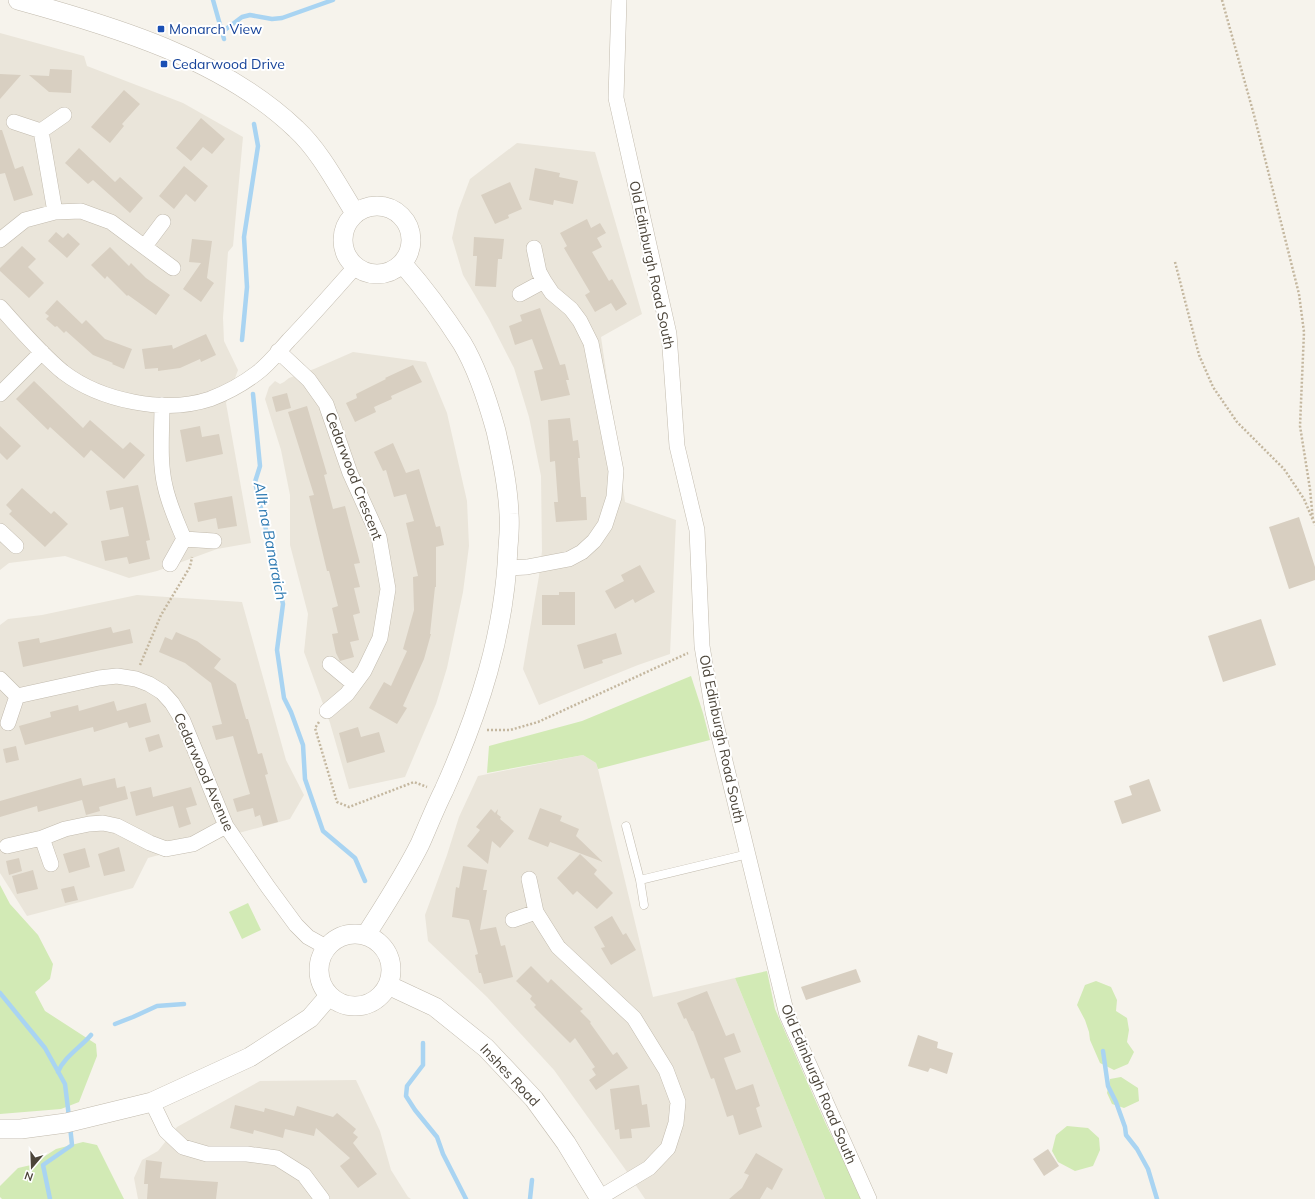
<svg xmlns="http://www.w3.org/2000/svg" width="1315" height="1199" font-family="Mulish,sans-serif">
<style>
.residential{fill:#eae5da}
.green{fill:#d2eab5}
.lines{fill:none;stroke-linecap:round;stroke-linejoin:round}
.stream{stroke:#a9d4f2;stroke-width:4.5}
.building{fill:#d8cfc1}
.service-casing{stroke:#c2bbae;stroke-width:9}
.minor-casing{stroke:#c2bbae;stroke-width:16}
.tertiary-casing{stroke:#c2bbae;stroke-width:20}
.path{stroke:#c4b79f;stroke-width:2.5;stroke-dasharray:2 2;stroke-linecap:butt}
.service{stroke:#fff;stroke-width:8}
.minor{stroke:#fff;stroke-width:15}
.tertiary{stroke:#fff;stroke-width:19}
.transit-dot{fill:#1a4fb4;stroke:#fff;stroke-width:1.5}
.labels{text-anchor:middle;stroke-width:4;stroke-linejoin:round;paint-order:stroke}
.transit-label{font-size:14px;fill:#164399;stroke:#fff;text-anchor:start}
.street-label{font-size:14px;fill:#4b4439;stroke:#fff}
.water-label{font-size:15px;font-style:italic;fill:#2e7ab2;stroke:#fff}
</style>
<rect width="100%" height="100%" fill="#f6f3ec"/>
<path class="residential" d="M 0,33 L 84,56 L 87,66 L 183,103 L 243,137 L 233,246 L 228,252 L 223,318 L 224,341 L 238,370 L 226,403 L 251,543 L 217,549 L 157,571 L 129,578 L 65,556 L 9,563 L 0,570 Z
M 517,143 L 595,152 L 642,314 L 601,337 L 625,502 L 676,520 L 670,654 L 638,665 L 539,705 L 523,669 L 539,576 L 542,551 L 541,476 L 529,417 L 514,368 L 489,319 L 463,275 L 452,238 L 458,211 L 470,179 Z
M 353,352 L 426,362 L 447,413 L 467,501 L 469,546 L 463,592 L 447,668 L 436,704 L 405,777 L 349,789 L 330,723 L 304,652 L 308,614 L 290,545 L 290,495 L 281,450 L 265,399 L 269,387 L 275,381 L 280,384 L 284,382 L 289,378 L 314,369 Z
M 137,595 L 242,602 L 286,760 L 304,795 L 290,819 L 148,858 L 133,888 L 27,916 L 0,873 L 0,625 L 8,619 L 42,615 Z
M 583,755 L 596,763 L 598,769 L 653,997 L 735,978 L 825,1199 L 645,1199 L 625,1169 L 554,1070 L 487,997 L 428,941 L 425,915 L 447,855 L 459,817 L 478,776 Z
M 356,1080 L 380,1131 L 391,1170 L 408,1197 L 411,1199 L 138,1199 L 134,1178 L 142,1160 L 158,1151 L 177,1127 L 260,1081 Z"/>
<path class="green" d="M 691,676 L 703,713 L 710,740 L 598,769 L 596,763 L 583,755 L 487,773 L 489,746 L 582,721 Z
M 0,885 L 10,904 L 38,935 L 53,964 L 50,979 L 35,992 L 45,1011 L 96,1044 L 97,1056 L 79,1102 L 61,1109 L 0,1114 Z
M 248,903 L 261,930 L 242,939 L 229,912 Z
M 767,971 L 775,1009 L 825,1122 L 862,1199 L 825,1199 L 735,978 Z
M 1096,981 L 1111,987 L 1117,1000 L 1116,1011 L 1127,1018 L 1129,1030 L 1127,1042 L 1134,1052 L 1128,1064 L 1114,1070 L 1100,1063 L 1090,1040 L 1089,1032 L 1085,1020 L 1077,1005 L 1085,985 Z
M 1121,1077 L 1138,1088 L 1139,1101 L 1124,1108 L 1112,1104 L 1107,1093 L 1110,1079 Z
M 1067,1126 L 1088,1128 L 1099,1138 L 1100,1150 L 1093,1166 L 1075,1171 L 1058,1162 L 1052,1151 L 1056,1135 Z
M 83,1142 L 97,1145 L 124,1199 L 2,1199 L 0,1197 L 0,1186 L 18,1168 L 31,1165 L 56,1149 Z"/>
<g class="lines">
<path class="stream" d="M 213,0 L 224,39
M 222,32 L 242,17 L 250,15 L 272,19 L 282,18 L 333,0
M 242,340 L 247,287 L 244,237 L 258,146 L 254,124
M 253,394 L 260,466 L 255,482 L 283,604 L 277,650 L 284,698 L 291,712 L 303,745 L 305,779 L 323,831 L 355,858 L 365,881
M 0,993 L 45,1048 L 65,1084 L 69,1117
M 115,1024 L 133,1017 L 157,1006 L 184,1004
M 423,1043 L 423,1065 L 407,1086 L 406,1096 L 415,1110 L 437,1137 L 443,1154 L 466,1199
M 1103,1051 L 1108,1086 L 1116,1102 L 1125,1127 L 1126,1135 L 1137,1149 L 1148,1169 L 1157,1199
M 58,1072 C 64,1057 81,1047 91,1035
M 50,1199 L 43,1165 L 72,1145 L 70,1126
M 530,1199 L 532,1180"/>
</g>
<path class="building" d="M 50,69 L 72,70 L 71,93 L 49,92 L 29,75 L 49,76 Z
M 0,74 L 21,75 L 0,99 Z
M 124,90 L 140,104 L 122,124 L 124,126 L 110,143 L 91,127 Z
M 201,118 L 225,139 L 212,154 L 203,147 L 191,161 L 176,148 Z
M 0,130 L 2,130 L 15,169 L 23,166 L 33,195 L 14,201 L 5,173 L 0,174 Z
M 79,148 L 115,182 L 120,177 L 143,198 L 130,213 L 93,180 L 88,184 L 65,163 Z
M 184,166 L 208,186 L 195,202 L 186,194 L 174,209 L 159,196 Z
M 535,168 L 560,173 L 559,177 L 578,181 L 573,204 L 554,200 L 553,205 L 529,200 Z
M 510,182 L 522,209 L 508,215 L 509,218 L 495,224 L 481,195 Z
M 587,219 L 591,228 L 600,223 L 606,233 L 597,238 L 602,247 L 592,252 L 609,281 L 612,279 L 627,304 L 616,311 L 611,303 L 595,312 L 585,295 L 590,292 L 564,248 L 567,246 L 560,233 Z
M 56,232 L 63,238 L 68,233 L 80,244 L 67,258 L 48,241 Z
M 474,237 L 504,239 L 502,259 L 498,259 L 496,287 L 475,286 L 477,256 L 473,256 Z
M 192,239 L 212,241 L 207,278 L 214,283 L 201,302 L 183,289 L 201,263 L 189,262 Z
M 22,246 L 36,259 L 28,267 L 44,283 L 29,298 L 0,271 L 0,268 Z
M 110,247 L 129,266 L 131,263 L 146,278 L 170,295 L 156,315 L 128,295 L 127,296 L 107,276 L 105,279 L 91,265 Z
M 57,300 L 82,324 L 86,320 L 105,339 L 132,349 L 124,369 L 112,364 L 113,363 L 93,355 L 66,331 L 64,333 L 57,326 L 55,327 L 46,319 L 49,316 L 45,313 Z
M 540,308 L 560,365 L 565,364 L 569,380 L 566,380 L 570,395 L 541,401 L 534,371 L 543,369 L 532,339 L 515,345 L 509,326 L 522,321 L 520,315 Z
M 206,334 L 216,355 L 201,362 L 200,359 L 180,368 L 158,371 L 158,368 L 145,369 L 142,349 L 172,345 L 173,349 Z
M 413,365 L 422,382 L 391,396 L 392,399 L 374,407 L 376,412 L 355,422 L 346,403 L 357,398 L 356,394 L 386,379 L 385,378 Z
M 34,381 L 83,428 L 90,420 L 123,449 L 130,442 L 145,455 L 124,479 L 91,450 L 84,458 L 50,427 L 48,430 L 16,399 Z
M 287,393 L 291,408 L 276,412 L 272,397 Z
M 307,406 L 327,474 L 324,475 L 333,509 L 345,506 L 360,563 L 354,564 L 360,587 L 354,588 L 360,613 L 353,615 L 359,640 L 350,642 L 354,657 L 340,661 L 336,653 L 332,634 L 338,633 L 332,608 L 338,606 L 329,571 L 327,571 L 309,496 L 314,495 L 288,412 Z
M 570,418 L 573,441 L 578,440 L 580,458 L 578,458 L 581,497 L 586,497 L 587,520 L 556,522 L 554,502 L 558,502 L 555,461 L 550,462 L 548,420 Z
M 0,426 L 21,446 L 7,460 L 0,453 Z
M 200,426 L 202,437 L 219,434 L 223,454 L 186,462 L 180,430 Z
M 393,443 L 406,473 L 419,469 L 436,527 L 440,526 L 444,545 L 436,547 L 436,587 L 435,587 L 430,634 L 431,634 L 424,659 L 403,706 L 407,708 L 397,724 L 369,708 L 384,682 L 391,686 L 407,651 L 403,649 L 414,610 L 413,577 L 418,576 L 406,523 L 414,521 L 406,494 L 394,497 L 386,470 L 383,471 L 374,452 Z
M 138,485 L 150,540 L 146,541 L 150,559 L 129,564 L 127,557 L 105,561 L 101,541 L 129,536 L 123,507 L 110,510 L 106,491 Z
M 22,488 L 51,514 L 54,511 L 68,524 L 45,547 L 9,514 L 12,511 L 6,505 Z
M 232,496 L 237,526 L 218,529 L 216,518 L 198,522 L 194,503 Z
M 1299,517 L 1315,567 L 1315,580 L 1289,589 L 1269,527 Z
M 640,565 L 655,592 L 635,603 L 633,599 L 615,609 L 605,591 L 624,581 L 621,575 Z
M 559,592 L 575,592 L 575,625 L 542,625 L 542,595 L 559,595 Z
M 1261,619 L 1276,665 L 1223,682 L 1208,636 Z
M 111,627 L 113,633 L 130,629 L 133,643 L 23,667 L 18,642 L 39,638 L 40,643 Z
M 176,632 L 197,641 L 221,659 L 214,668 L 236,684 L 246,719 L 248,719 L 258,754 L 262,753 L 268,774 L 265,775 L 278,822 L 263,826 L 260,815 L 255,817 L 253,808 L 237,812 L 233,799 L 250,794 L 233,736 L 216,740 L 212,726 L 222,724 L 211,683 L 185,663 L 159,652 L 165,637 L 172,640 Z
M 616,633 L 622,654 L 602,660 L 603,663 L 584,669 L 577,645 Z
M 114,701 L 117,711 L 146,703 L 151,722 L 129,728 L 127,722 L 94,732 L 93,727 L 25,745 L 19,726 L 51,717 L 50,712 L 78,705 L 79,711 Z
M 358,727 L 361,737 L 379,732 L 385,752 L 347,763 L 339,733 Z
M 159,734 L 163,747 L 149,752 L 145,738 Z
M 16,746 L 19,760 L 6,763 L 3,749 Z
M 81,778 L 83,786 L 115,778 L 117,788 L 125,786 L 128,799 L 99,807 L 100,811 L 86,815 L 82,800 L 38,812 L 37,806 L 0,817 L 0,801 Z
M 1149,779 L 1161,811 L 1122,824 L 1114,801 L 1132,795 L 1129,786 Z
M 151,787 L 153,797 L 191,787 L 197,805 L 186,808 L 191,824 L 179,828 L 173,806 L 136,816 L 130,792 Z
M 540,808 L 562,816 L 560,821 L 579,829 L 576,836 L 603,862 L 550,842 L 548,847 L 528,839 Z
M 491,809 L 495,813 L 498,809 L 497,814 L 501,817 L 500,819 L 514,831 L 500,848 L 492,841 L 488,864 L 467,846 L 480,830 L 476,827 Z
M 119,847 L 125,871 L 104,876 L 98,854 Z
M 85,848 L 90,867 L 69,873 L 63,854 Z
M 580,854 L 597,870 L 594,874 L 613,893 L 597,909 L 577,891 L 573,895 L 557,878 Z
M 19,858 L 22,871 L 9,875 L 6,861 Z
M 463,866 L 487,870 L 483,890 L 487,890 L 480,930 L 496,927 L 501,946 L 505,945 L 513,977 L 484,984 L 481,973 L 479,973 L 475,955 L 478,954 L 469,920 L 452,917 L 456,887 L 459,888 Z
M 33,870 L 38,889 L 17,894 L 12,876 Z
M 74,886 L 78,900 L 65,903 L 61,889 Z
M 612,916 L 623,935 L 626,933 L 636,950 L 611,965 L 601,948 L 605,947 L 594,927 Z
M 531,966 L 548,983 L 551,979 L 583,1009 L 580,1011 L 591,1022 L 590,1023 L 613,1055 L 617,1052 L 628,1068 L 596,1090 L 589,1080 L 596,1075 L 592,1069 L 595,1067 L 575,1038 L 570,1043 L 534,1007 L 536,1005 L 530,999 L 532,996 L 516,981 Z
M 856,969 L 861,982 L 806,1000 L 801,987 Z
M 707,991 L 726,1036 L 734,1033 L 741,1052 L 724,1058 L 736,1090 L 753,1084 L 760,1106 L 756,1108 L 762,1127 L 739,1135 L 733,1115 L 727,1117 L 714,1078 L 711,1079 L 693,1031 L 692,1031 L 686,1018 L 684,1019 L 677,1003 Z
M 918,1035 L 938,1042 L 937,1048 L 953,1053 L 947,1074 L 930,1068 L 928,1072 L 908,1066 Z
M 639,1085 L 642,1105 L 647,1104 L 650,1127 L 631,1129 L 632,1138 L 620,1139 L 619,1129 L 615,1130 L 610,1089 Z
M 235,1105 L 264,1112 L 265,1108 L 294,1116 L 297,1106 L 333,1117 L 337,1113 L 356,1129 L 353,1133 L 358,1137 L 353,1143 L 377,1174 L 358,1188 L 340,1166 L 350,1158 L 316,1128 L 314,1136 L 285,1129 L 283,1138 L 254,1130 L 253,1134 L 230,1128 Z
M 1048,1149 L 1059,1166 L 1044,1176 L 1033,1159 Z
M 756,1153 L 783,1169 L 772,1190 L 767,1187 L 760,1199 L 729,1199 L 742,1188 L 749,1175 L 744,1173 Z
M 146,1160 L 162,1162 L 160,1178 L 218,1182 L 216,1199 L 147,1199 L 148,1184 L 144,1184 Z"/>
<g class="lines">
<defs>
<path id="service" d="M 626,826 L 640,880 L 644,905
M 640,880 L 748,854"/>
<path id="minor" d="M 619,0 L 616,98 L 669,334 L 677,446 L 697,530 L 702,646 L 713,712 L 787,1015 L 869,1199
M 14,122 L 41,131 L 64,115
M 41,131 L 55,212 L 81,211 L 111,222 L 173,268
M 0,240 L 25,220 L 55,212
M 145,246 L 163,222
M 520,294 L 544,281
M 0,307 C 20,329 40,353 63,372 C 101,401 165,414 210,399 C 226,393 244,383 257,373 C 269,364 279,351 289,340 C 312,316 334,291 356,266
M 278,351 L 309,380 L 326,404 L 350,473 L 379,537 L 388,589 L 380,638 L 364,671 L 347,694 L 327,711
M 0,394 L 42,352
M 162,405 C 162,432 159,461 165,486 C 169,505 177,522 184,539
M 0,531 L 16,546
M 170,564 L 184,539 L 214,541
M 507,568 L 527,567 L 569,559 L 582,552 L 594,541 L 605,525 L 614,497 L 616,471 L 591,343 L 580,321 L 571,309 L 552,293 L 544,281 L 539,272 L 534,248
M 330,664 L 354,684
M 0,679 L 17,696 L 8,723
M 17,696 L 99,678 L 117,676 L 136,679 L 149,684 L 162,692 L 172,703 L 183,721 L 226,826 L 268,887 L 296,925 L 308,937 L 326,947
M 42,838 L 51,864
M 7,846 L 42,838 L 65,829 L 89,824 L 103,823 L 117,826 L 150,843 L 166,849 L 193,844 L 226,826
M 529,879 L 536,912 L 558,947 L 634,1018 L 666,1070 L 678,1102 L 676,1123 L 668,1148 L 649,1168 L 599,1198
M 513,920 L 536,912
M 152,1102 L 166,1131 L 183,1147 L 207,1154 L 247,1154 L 277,1158 L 304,1175 L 322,1199"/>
<path id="tertiary" d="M 18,0 C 113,26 223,59 296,129 C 320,151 338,186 355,213
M343 240a34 34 0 1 1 68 0a34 34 0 1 1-68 0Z
M319 970a36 36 0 1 1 72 0a36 36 0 1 1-72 0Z
M 366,935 C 385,905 404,876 420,844 C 428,826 435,808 444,790 C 479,712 505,633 508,547 C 509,536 510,525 509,514 C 508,486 502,458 496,431 C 488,402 477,368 462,343 C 444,315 424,288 402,263
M 388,985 L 435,1007 L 486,1048 L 534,1099 L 566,1143 L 600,1199
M 0,1129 L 21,1129 L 66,1123 L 152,1102 L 250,1057 L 310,1018 L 329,996"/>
</defs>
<use href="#service" class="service-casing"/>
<use href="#minor" class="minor-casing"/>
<use href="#tertiary" class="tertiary-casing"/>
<path class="path" d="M 1222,0 L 1254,115 L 1299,294 L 1304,332 L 1300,426 L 1310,489 L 1313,520
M 1175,262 L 1199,355 L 1213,387 L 1237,422 L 1284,469 L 1304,499 L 1315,525
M 140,665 L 161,615 L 190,567 L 192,557
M 319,722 L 315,728 L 337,802 L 349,807 L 414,782 L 427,787
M 487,730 L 510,730 L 538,722 L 688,653"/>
<use href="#service" class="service"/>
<use href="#minor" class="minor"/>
<use href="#tertiary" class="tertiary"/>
</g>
<g class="transit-dot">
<rect x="157" y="25" width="8" height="8" rx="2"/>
<rect x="160" y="60" width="8" height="8" rx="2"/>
</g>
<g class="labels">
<g class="transit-label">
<text x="169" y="34">Monarch View</text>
<text x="172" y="69">Cedarwood Drive</text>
</g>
<g class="street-label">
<text transform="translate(652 265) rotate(78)" y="5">Old Edinburgh Road South</text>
<text transform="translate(354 476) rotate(69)" y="5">Cedarwood Crescent</text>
<text transform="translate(722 739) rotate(78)" y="5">Old Edinburgh Road South</text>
<text transform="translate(204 772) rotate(66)" y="5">Cedarwood Avenue</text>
<text transform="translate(510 1075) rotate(47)" y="5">Inshes Road</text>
<text transform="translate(819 1084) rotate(67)" y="5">Old Edinburgh Road South</text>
</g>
<g class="water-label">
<text transform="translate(270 541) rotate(79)" y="5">Allt na Banaraich</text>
</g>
</g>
<g transform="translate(32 1167) rotate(199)" stroke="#ffffff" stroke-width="3" paint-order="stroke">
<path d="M0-3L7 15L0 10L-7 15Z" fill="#4b4439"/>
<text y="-6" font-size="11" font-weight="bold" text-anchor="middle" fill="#4b4439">N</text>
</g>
</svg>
